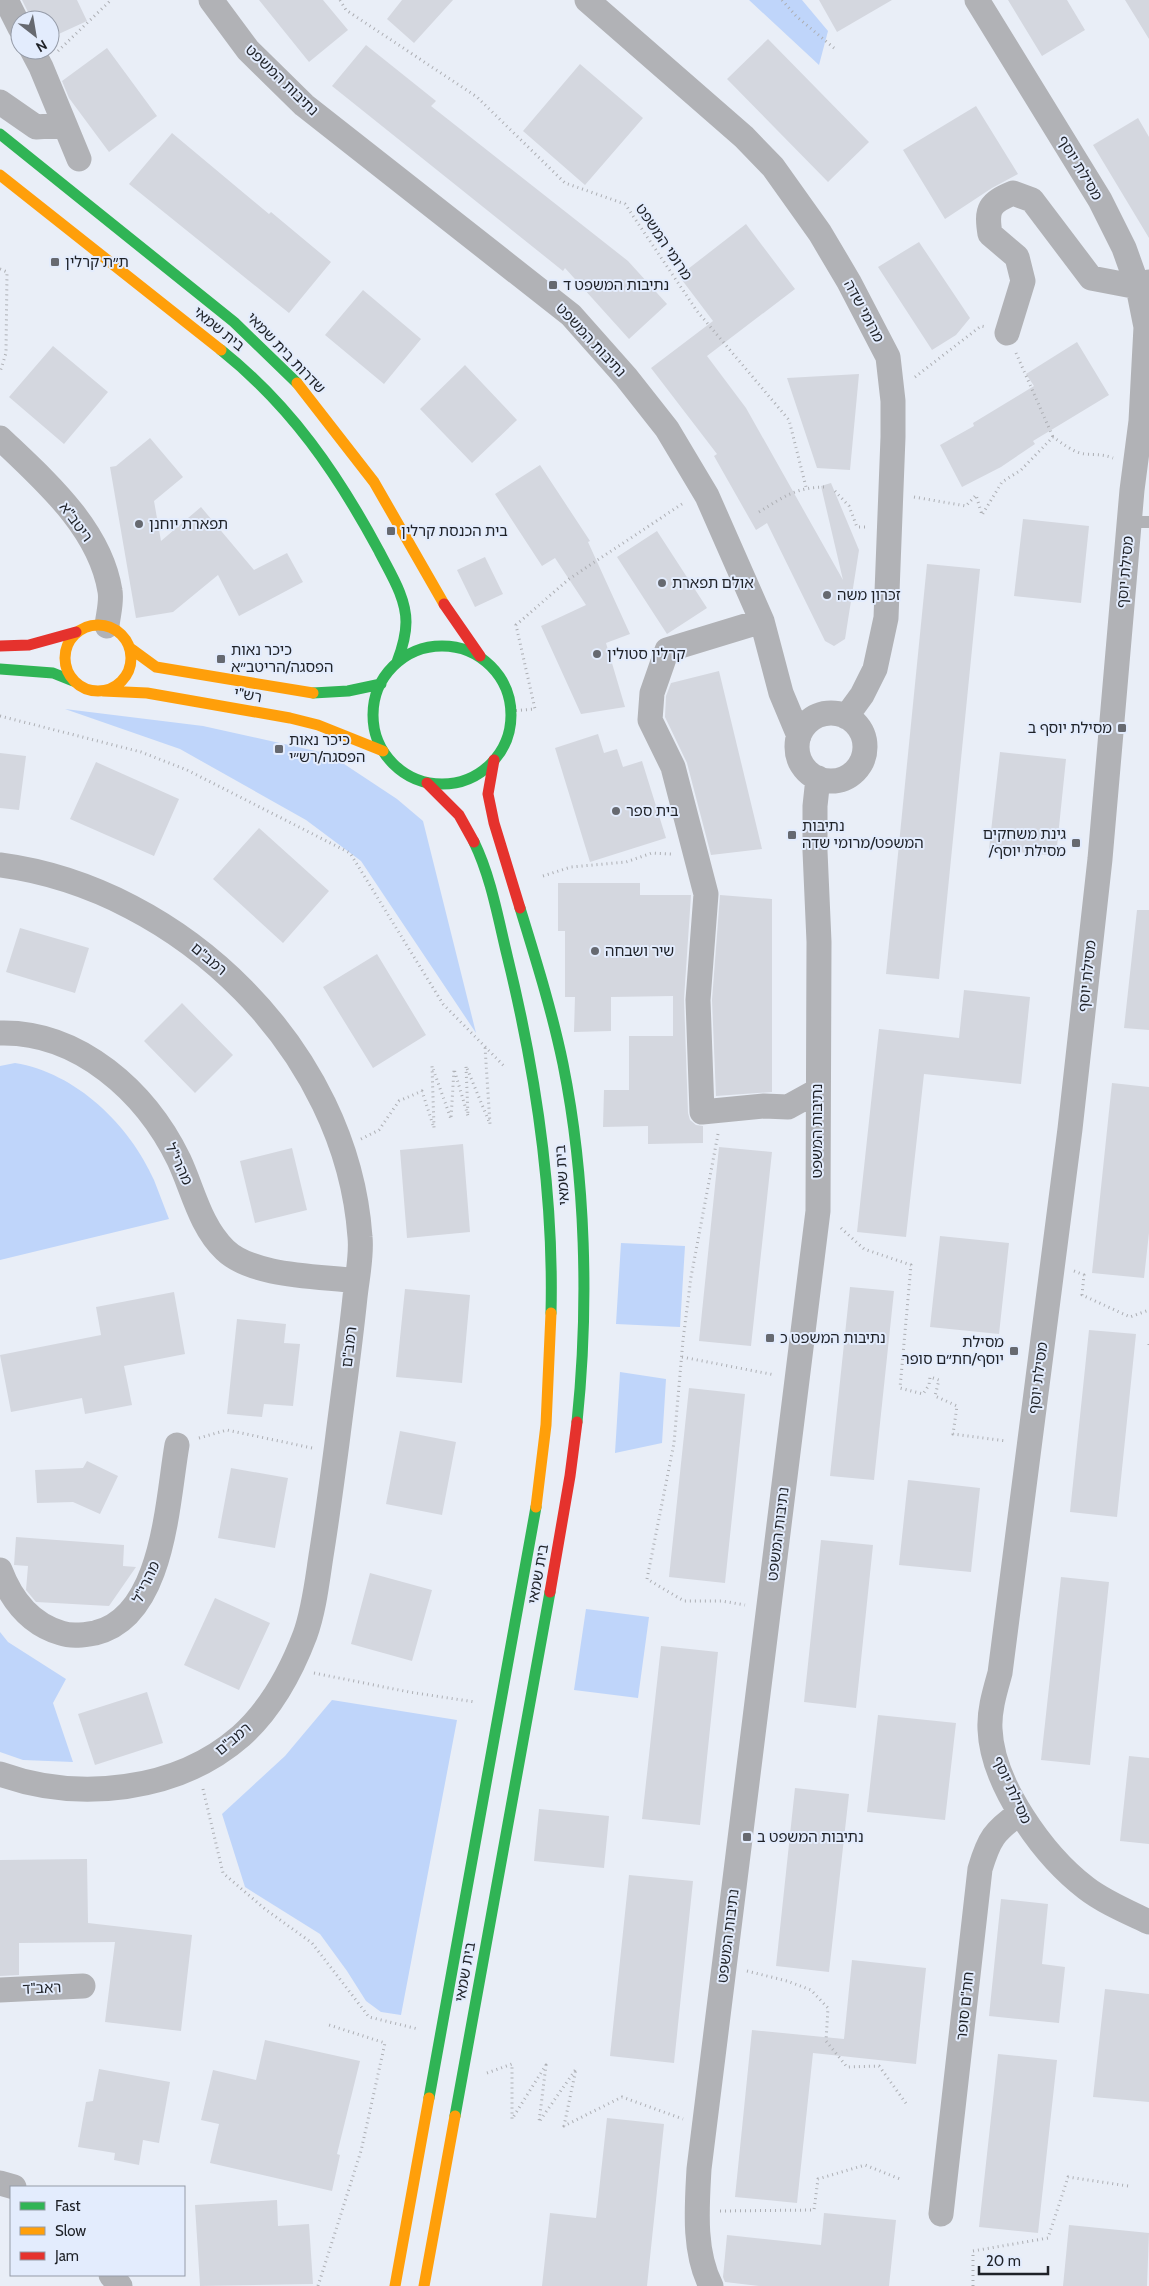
<svg xmlns="http://www.w3.org/2000/svg" width="1149" height="2286" font-family="Cabin,'Noto Sans Hebrew',sans-serif">
<style>
.green{fill:#bfd5fa}
.building{fill:#d4d7df}
.lines{fill:none;stroke-linecap:round;stroke-linejoin:round}
.path{stroke:#adafb4;stroke-width:3;stroke-dasharray:1 4;stroke-linecap:butt}
.lane{stroke:#b1b2b6;stroke-width:12}
.street{stroke:#b1b2b6;stroke-width:25}
.fast{stroke:#30b455;stroke-width:11}
.slow{stroke:#ff9f0a;stroke-width:11}
.jam{stroke:#e5322d;stroke-width:11}
.poi-dot{fill:#666970;stroke:#e3ecfd;stroke-width:2}
.labels{text-anchor:middle;stroke-width:4;stroke-linejoin:round;paint-order:stroke}
.street-label{font-size:15px;fill:#1f2228;stroke:#e3ecfd}
.poi-label{font-size:15px;fill:#1f2228;stroke:#e3ecfd;text-anchor:start}
</style>
<rect width="100%" height="100%" fill="#e9eef7"/>
<path class="green" d="M 749,0 L 802,0 L 828,31 L 819,65 Z
M 65,709 L 203,726 L 329,754 L 397,799 L 423,821 L 476,1033 L 361,861 L 306,820 L 180,749 Z
M 15,1063 C 76,1073 129,1124 154,1180 C 159,1193 164,1206 169,1219 L 0,1260 L 0,1066 Z
M 621,1243 L 685,1246 L 680,1327 L 616,1324 Z
M 620,1372 L 666,1379 L 662,1443 L 615,1453 Z
M 586,1609 L 649,1617 L 638,1698 L 574,1690 Z
M 0,1632 L 8,1642 L 66,1679 L 53,1703 L 73,1762 L 23,1760 L 0,1752 Z
M 332,1700 L 457,1720 L 401,2015 L 381,2012 L 366,2001 L 347,1971 L 320,1934 L 245,1887 L 222,1814 L 285,1756 Z"/>
<path class="building" d="M 22,0 L 77,0 L 87,21 L 50,38 L 50,20 L 32,20 Z
M 259,0 L 323,0 L 348,30 L 309,62 Z
M 402,0 L 453,0 L 414,43 L 387,19 Z
M 819,0 L 892,0 L 837,32 Z
M 1008,0 L 1067,0 L 1085,30 L 1042,56 Z
M 1125,0 L 1149,0 L 1149,39 Z
M 768,39 L 869,142 L 828,182 L 727,79 Z
M 366,45 L 436,101 L 431,106 L 628,261 L 667,304 L 629,339 L 565,268 L 563,271 L 332,86 Z
M 107,48 L 157,116 L 109,152 L 69,98 L 62,81 Z
M 580,64 L 643,118 L 585,185 L 523,131 Z
M 976,106 L 1018,174 L 992,188 L 945,219 L 903,150 Z
M 1138,118 L 1149,137 L 1149,238 L 1093,145 Z
M 172,133 L 269,214 L 271,212 L 331,262 L 289,313 L 129,184 Z
M 746,224 L 795,289 L 707,356 L 746,408 L 843,580 L 821,486 L 831,483 L 859,550 L 845,639 L 834,646 L 825,641 L 767,523 L 756,530 L 714,456 L 717,454 L 651,368 L 713,321 L 679,276 Z
M 919,242 L 970,318 L 956,335 L 932,350 L 878,267 Z
M 363,290 L 421,339 L 384,384 L 325,335 Z
M 1077,342 L 1109,395 L 1033,441 L 1035,444 L 1001,467 L 962,487 L 940,445 L 974,426 L 973,423 L 1034,386 L 1026,374 Z
M 53,346 L 108,392 L 64,444 L 9,397 Z
M 465,365 L 517,420 L 472,463 L 420,409 Z
M 859,374 L 850,470 L 817,468 L 787,378 Z
M 150,438 L 183,477 L 154,501 L 161,541 L 201,507 L 254,570 L 287,553 L 303,582 L 239,616 L 218,575 L 173,612 L 136,618 L 110,467 L 116,466 Z
M 540,465 L 590,541 L 588,542 L 630,634 L 606,643 L 625,707 L 581,714 L 541,626 L 586,605 L 555,558 L 542,566 L 495,494 Z
M 1023,519 L 1089,526 L 1081,603 L 1014,596 Z
M 657,531 L 707,608 L 667,634 L 617,557 Z
M 485,557 L 503,594 L 475,607 L 457,570 Z
M 927,564 L 980,569 L 939,979 L 886,974 Z
M 719,671 L 762,849 L 711,855 L 687,763 L 665,717 L 666,696 L 671,683 Z
M 598,734 L 604,753 L 617,749 L 623,767 L 642,761 L 666,838 L 590,862 L 555,748 Z
M 1000,752 L 1066,759 L 1056,856 L 989,849 Z
M 0,753 L 26,756 L 19,810 L 0,808 Z
M 96,762 L 179,799 L 154,856 L 70,819 Z
M 259,828 L 329,891 L 283,943 L 213,879 Z
M 558,883 L 640,883 L 640,895 L 691,895 L 684,999 L 688,1113 L 690,1120 L 696,1125 L 703,1126 L 703,1143 L 648,1144 L 648,1126 L 603,1127 L 604,1090 L 629,1090 L 629,1036 L 673,1036 L 673,996 L 611,997 L 611,1031 L 574,1032 L 575,997 L 565,997 L 565,931 L 558,931 Z
M 720,895 L 772,899 L 772,1092 L 716,1096 L 712,1000 Z
M 1137,910 L 1149,910 L 1149,1030 L 1124,1028 Z
M 20,928 L 89,948 L 75,993 L 6,972 Z
M 377,954 L 426,1035 L 373,1068 L 323,987 Z
M 964,990 L 1030,997 L 1021,1084 L 924,1074 L 906,1237 L 857,1232 L 879,1029 L 959,1038 Z
M 182,1003 L 233,1055 L 195,1093 L 144,1041 Z
M 1112,1083 L 1149,1087 L 1149,1233 L 1144,1278 L 1092,1273 Z
M 463,1144 L 470,1232 L 407,1238 L 400,1150 Z
M 719,1147 L 772,1152 L 751,1346 L 699,1341 Z
M 292,1148 L 307,1210 L 255,1223 L 240,1161 Z
M 940,1236 L 1009,1243 L 999,1334 L 930,1327 Z
M 850,1287 L 894,1291 L 874,1480 L 830,1476 Z
M 405,1289 L 470,1295 L 462,1383 L 396,1377 Z
M 174,1292 L 185,1354 L 124,1366 L 132,1405 L 85,1414 L 82,1398 L 11,1412 L 0,1355 L 101,1335 L 96,1307 Z
M 237,1319 L 286,1324 L 284,1343 L 300,1344 L 293,1406 L 264,1404 L 262,1417 L 227,1414 Z
M 1089,1330 L 1136,1334 L 1117,1517 L 1070,1512 Z
M 689,1388 L 745,1394 L 725,1583 L 669,1577 Z
M 400,1431 L 456,1442 L 442,1515 L 386,1504 Z
M 87,1461 L 118,1476 L 100,1514 L 73,1502 L 37,1503 L 35,1470 L 83,1468 Z
M 231,1468 L 288,1478 L 275,1548 L 218,1538 Z
M 908,1480 L 980,1488 L 971,1572 L 899,1565 Z
M 16,1537 L 124,1545 L 123,1566 L 136,1567 L 109,1606 L 36,1602 L 26,1590 L 28,1566 L 14,1565 Z
M 821,1540 L 873,1545 L 856,1708 L 804,1702 Z
M 370,1573 L 432,1590 L 412,1661 L 351,1644 Z
M 1061,1577 L 1109,1582 L 1090,1765 L 1041,1760 Z
M 215,1598 L 270,1623 L 239,1690 L 184,1665 Z
M 661,1646 L 718,1652 L 700,1825 L 642,1819 Z
M 147,1692 L 163,1743 L 95,1765 L 78,1714 Z
M 878,1715 L 956,1723 L 945,1820 L 867,1812 Z
M 1129,1756 L 1149,1758 L 1149,1844 L 1120,1841 Z
M 795,1788 L 849,1794 L 829,1972 L 776,1966 Z
M 539,1809 L 609,1816 L 604,1868 L 534,1861 Z
M 87,1859 L 88,1923 L 192,1935 L 181,2031 L 105,2022 L 115,1942 L 19,1943 L 19,1975 L 0,1976 L 0,1860 Z
M 629,1875 L 693,1881 L 674,2063 L 610,2056 Z
M 1001,1899 L 1048,1904 L 1042,1964 L 1065,1967 L 1059,2023 L 989,2016 Z
M 852,1960 L 926,1968 L 916,2064 L 813,2053 L 797,2203 L 735,2197 L 752,2030 L 844,2039 Z
M 1105,1989 L 1149,1994 L 1149,2102 L 1093,2097 Z
M 265,2040 L 360,2061 L 337,2154 L 340,2155 L 332,2191 L 210,2163 L 219,2124 L 201,2120 L 213,2070 L 256,2080 Z
M 998,2054 L 1057,2060 L 1038,2233 L 979,2227 Z
M 99,2069 L 170,2082 L 159,2143 L 143,2140 L 139,2165 L 114,2160 L 115,2153 L 78,2147 L 86,2102 L 93,2101 Z
M 607,2118 L 664,2124 L 647,2286 L 542,2286 L 550,2213 L 596,2218 Z
M 277,2200 L 278,2226 L 309,2224 L 313,2284 L 200,2286 L 195,2205 Z
M 824,2213 L 896,2220 L 889,2286 L 759,2286 L 725,2282 L 723,2277 L 727,2235 L 821,2245 Z
M 1069,2225 L 1149,2233 L 1147,2286 L 1063,2286 Z"/>
<g class="lines">
<path class="path" d="M 340,0 L 346,10 L 477,97 L 565,183 L 625,204 L 697,311 L 789,420 L 806,487
M 782,0 L 796,16 L 834,48
M 58,51 L 111,0
M 0,269 L 7,272 L 6,353 L 0,372
M 1016,353 L 1053,437
M 915,377 L 981,326 L 986,327
M 835,491 L 849,506 L 857,527 L 866,527
M 914,497 L 966,506 L 976,495 L 982,515 L 1002,482 L 1021,470 L 1053,437 C 1062,443 1074,453 1085,454 C 1096,455 1103,454 1113,458
M 759,512 C 785,496 796,487 827,487
M 511,711 L 535,709 L 516,625 L 569,579 L 685,502
M 0,716 L 141,752 L 187,770 L 350,853 L 443,1004 L 506,1068
M 543,876 L 571,867 L 626,862 L 652,853 L 671,854
M 718,1134 L 691,1277 L 683,1340 L 674,1443 L 647,1579 L 684,1601 L 722,1601 L 745,1605
M 361,1139 L 379,1130 L 399,1101 L 422,1091 L 434,1128 L 432,1066 L 451,1119 L 454,1069 L 468,1116 L 466,1066 L 490,1124 L 485,1047
M 841,1228 L 864,1249 L 911,1265 L 900,1388 L 923,1394 L 929,1385 L 930,1377 L 939,1380 L 935,1396 L 957,1406 L 953,1434 L 1006,1441
M 1074,1271 L 1084,1275 L 1082,1295 L 1130,1317 L 1149,1310
M 1149,1344 L 1149,1345
M 682,1357 L 775,1375
M 199,1438 L 227,1430 L 312,1448
M 314,1673 L 409,1692 L 475,1702
M 203,1789 L 223,1873 L 265,1909 L 312,1943 L 369,2017 L 418,2029
M 747,1971 L 787,1981 L 811,1990 L 828,2008 L 826,2041 L 847,2067 L 879,2066 L 908,2106
M 487,2073 L 512,2064 L 512,2119 L 546,2065 L 539,2122 L 576,2069 L 564,2126 L 622,2097 L 683,2119
M 720,2211 L 814,2210 L 818,2179 L 865,2165 L 900,2179
M 318,2286 L 361,2151 L 385,2043 L 326,2024
M 973,2286 L 973,2251 L 1048,2238 L 1068,2177 L 1128,2186"/>
<path class="lane" d="M 1129,522 L 1149,522"/>
<path class="street" d="M 6,0 L 20,28
M 211,0 L 248,50 L 304,105 L 571,315 L 626,377 L 667,429 L 707,496 L 762,621 L 781,693 L 799,736
M 587,0 L 744,137 L 773,167 L 820,233 L 849,282 L 888,357 L 893,401 L 893,437 L 886,618 L 875,669 L 862,695 L 846,717
M 977,0 L 1100,200 L 1124,248 L 1138,287 L 1146,327 L 1141,421 L 1132,490 L 1100,859 L 1070,1129 L 1000,1673 C 995,1691 989,1710 990,1729 C 992,1784 1043,1855 1086,1888 C 1104,1902 1128,1912 1149,1922
M 32,50 L 41,67 L 79,159
M 0,102 L 36,127 L 65,125
M 1007,333 L 1023,281 L 1017,257 L 990,234 C 986,209 989,203 1013,193 L 1032,200 L 1091,278 L 1138,287 L 1149,282
M 0,438 C 44,480 100,528 110,591 C 112,602 108,615 107,626
M 762,621 L 667,650 L 652,693 L 650,720 L 673,767 L 706,894 L 698,1000 L 702,1112 L 764,1106 L 788,1107 L 817,1091
M797 747a34 34 0 1 1 68 0a34 34 0 1 1-68 0Z
M 0,865 C 182,889 347,1051 360,1237 C 362,1256 357,1278 355,1297 C 350,1346 343,1395 337,1443 C 332,1481 327,1519 321,1556 C 317,1582 314,1610 305,1635 C 291,1672 271,1709 241,1736 C 177,1792 78,1802 0,1774
M 0,1033 C 79,1031 146,1092 179,1160 C 193,1190 200,1226 225,1250 C 253,1277 320,1276 357,1281
M 0,1570 C 11,1599 30,1624 61,1633 C 72,1637 84,1635 95,1633 C 164,1617 167,1502 177,1445
M 0,1990 L 83,1986
M 0,2183 L 14,2187
M 941,2214 L 980,1869 C 989,1839 994,1831 1020,1813
M 111,2275 L 120,2286
M 711,2286 C 693,2251 697,2206 699,2169 L 818,1211 L 819,942 L 815,851 L 815,806 L 818,778"/>
<path class="fast" d="M 0,134 L 234,322 L 297,383
M 221,350 C 291,406 337,473 379,551 C 390,573 406,597 406,622 C 406,636 402,649 397,662
M373 715a69 69 0 1 1 138 0a69 69 0 1 1-138 0Z
M 0,669 L 53,673 L 73,681
M 313,693 L 348,691 L 381,684
M 474,842 C 491,877 498,918 507,955 C 536,1073 554,1192 551,1313
M 520,908 C 536,960 552,1011 563,1064 C 586,1178 589,1307 577,1422
M 429,2098 L 536,1507
M 455,2116 L 550,1592"/>
<path class="slow" d="M 0,175 L 221,350
M 297,383 L 374,482 L 444,604
M65 658a33 33 0 1 1 66 0a33 33 0 1 1-66 0Z
M 130,648 L 156,667 L 313,693
M 103,691 L 147,693 L 290,718 L 318,725 L 383,751
M 536,1507 L 546,1425 L 551,1313
M 395,2286 L 429,2098
M 424,2286 L 455,2116"/>
<path class="jam" d="M 444,604 L 480,656
M 0,646 L 29,645 L 76,632
M 494,760 L 488,794 L 494,823 L 520,908
M 427,783 L 459,815 L 474,842
M 550,1592 L 570,1476 L 577,1422"/>
</g>
<g class="poi-dot">
<rect x="50" y="257" width="10" height="10" rx="2.5"/>
<rect x="548" y="280" width="10" height="10" rx="2.5"/>
<circle cx="139" cy="524" r="5"/>
<rect x="386" y="526" width="10" height="10" rx="2.5"/>
<circle cx="662" cy="583" r="5"/>
<circle cx="827" cy="595" r="5"/>
<circle cx="597" cy="654" r="5"/>
<rect x="216" y="654" width="10" height="10" rx="2.5"/>
<rect x="1117" y="723" width="10" height="10" rx="2.5"/>
<rect x="274" y="744" width="10" height="10" rx="2.5"/>
<circle cx="616" cy="811" r="5"/>
<rect x="787" y="830" width="10" height="10" rx="2.5"/>
<rect x="1071" y="838" width="10" height="10" rx="2.5"/>
<circle cx="595" cy="951" r="5"/>
<rect x="765" y="1333" width="10" height="10" rx="2.5"/>
<rect x="1009" y="1346" width="10" height="10" rx="2.5"/>
<rect x="742" y="1832" width="10" height="10" rx="2.5"/>
</g>
<g class="labels">
<g class="street-label">
<text transform="translate(282 80) rotate(44)" y="5">נתיבות המשפט</text>
<text transform="translate(1080 168) rotate(59)" y="5">מסילת יוסף</text>
<text transform="translate(664 242) rotate(56)" y="5">מרומי המשפט</text>
<text transform="translate(864 311) rotate(62)" y="5">מרומי שדה</text>
<text transform="translate(219 329) rotate(39)" y="5">בית שמאי</text>
<text transform="translate(591 340) rotate(47)" y="5">נתיבות המשפט</text>
<text transform="translate(286 353) rotate(46)" y="5">שדרות בית שמאי</text>
<text transform="translate(76 522) rotate(54)" y="5">ריטב"א</text>
<text transform="translate(1125 572) rotate(-85)" y="5">מסילת יוסף</text>
<text transform="translate(248 695) rotate(10)" y="5">רש"י</text>
<text transform="translate(209 959) rotate(40)" y="5">רמב"ם</text>
<text transform="translate(1087 976) rotate(-84)" y="5">מסילת יוסף</text>
<text transform="translate(817 1131) rotate(-90)" y="5">נתיבות המשפט</text>
<text transform="translate(179 1164) rotate(65)" y="5">מהרי"ל</text>
<text transform="translate(562 1175) rotate(-94)" y="5">בית שמאי</text>
<text transform="translate(349 1347) rotate(-83)" y="5">רמב"ם</text>
<text transform="translate(1038 1378) rotate(-83)" y="5">מסילת יוסף</text>
<text transform="translate(778 1534) rotate(-83)" y="5">נתיבות המשפט</text>
<text transform="translate(538 1574) rotate(-80)" y="5">בית שמאי</text>
<text transform="translate(146 1582) rotate(-65)" y="5">מהרי"ל</text>
<text transform="translate(233 1739) rotate(-40)" y="5">רמב"ם</text>
<text transform="translate(1012 1790) rotate(65)" y="5">מסילת יוסף</text>
<text transform="translate(728 1936) rotate(-83)" y="5">נתיבות המשפט</text>
<text transform="translate(465 1972) rotate(-80)" y="5">בית שמאי</text>
<text transform="translate(42 1988) rotate(-3)" y="5">ראב"ד</text>
<text transform="translate(965 2006) rotate(-84)" y="5">חת"ם סופר</text>
</g>
<g class="poi-label">
<text x="65" y="267">ת״ת קרלין</text>
<text x="563" y="290">נתיבות המשפט ד</text>
<text x="149" y="529">תפארת יוחנן</text>
<text x="401" y="536">בית הכנסת קרלין</text>
<text x="672" y="588">אולם תפארת</text>
<text x="837" y="600">זכרון משה</text>
<text x="231" y="655">כיכר נאות<tspan x="231" dy="17">הפסגה/הריטב״א</tspan></text>
<text x="607" y="659">קרלין סטולין</text>
<text x="1112" y="733" text-anchor="end">מסילת יוסף ב</text>
<text x="289" y="745">כיכר נאות<tspan x="289" dy="17">הפסגה/רש״י</tspan></text>
<text x="626" y="816">בית ספר</text>
<text x="802" y="831">נתיבות<tspan x="802" dy="17">המשפט/מרומי שדה</tspan></text>
<text x="1066" y="839" text-anchor="end">גינת משחקים<tspan x="1066" dy="17">/מסילת יוסף</tspan></text>
<text x="605" y="956">שיר ושבחה</text>
<text x="780" y="1343">נתיבות המשפט כ</text>
<text x="1004" y="1347" text-anchor="end">מסילת<tspan x="1004" dy="17">יוסף/חת״ם סופר</tspan></text>
<text x="757" y="1842">נתיבות המשפט ב</text>
</g>
</g>
<rect x="10" y="2186" width="175" height="90" fill="#e3ecfd" stroke="#959ba8"/>
<rect x="20" y="2202" width="25" height="8" fill="#30b455" stroke="#959ba8"/>
<text x="55" y="2211" font-size="15" fill="#1f2228">Fast</text>
<rect x="20" y="2227" width="25" height="8" fill="#ff9f0a" stroke="#959ba8"/>
<text x="55" y="2236" font-size="15" fill="#1f2228">Slow</text>
<rect x="20" y="2252" width="25" height="8" fill="#e5322d" stroke="#959ba8"/>
<text x="55" y="2261" font-size="15" fill="#1f2228">Jam</text>
<g transform="translate(35 35) rotate(149)"><circle r="24" fill="#e3ecfd" stroke="#959ba8"/>
<path d="M0-4L9 19L0 12L-9 19Z" fill="#666970"/>
<text y="-8" font-size="14" font-weight="bold" text-anchor="middle" fill="#1f2228">N</text>
</g>
<path d="M979 2266v8h69v-8" fill="none" stroke="#1f2228" stroke-width="2.5"/>
<text x="986" y="2266" font-size="15" fill="#1f2228" stroke="#e3ecfd" stroke-width="4" paint-order="stroke">20 m</text>
</svg>
